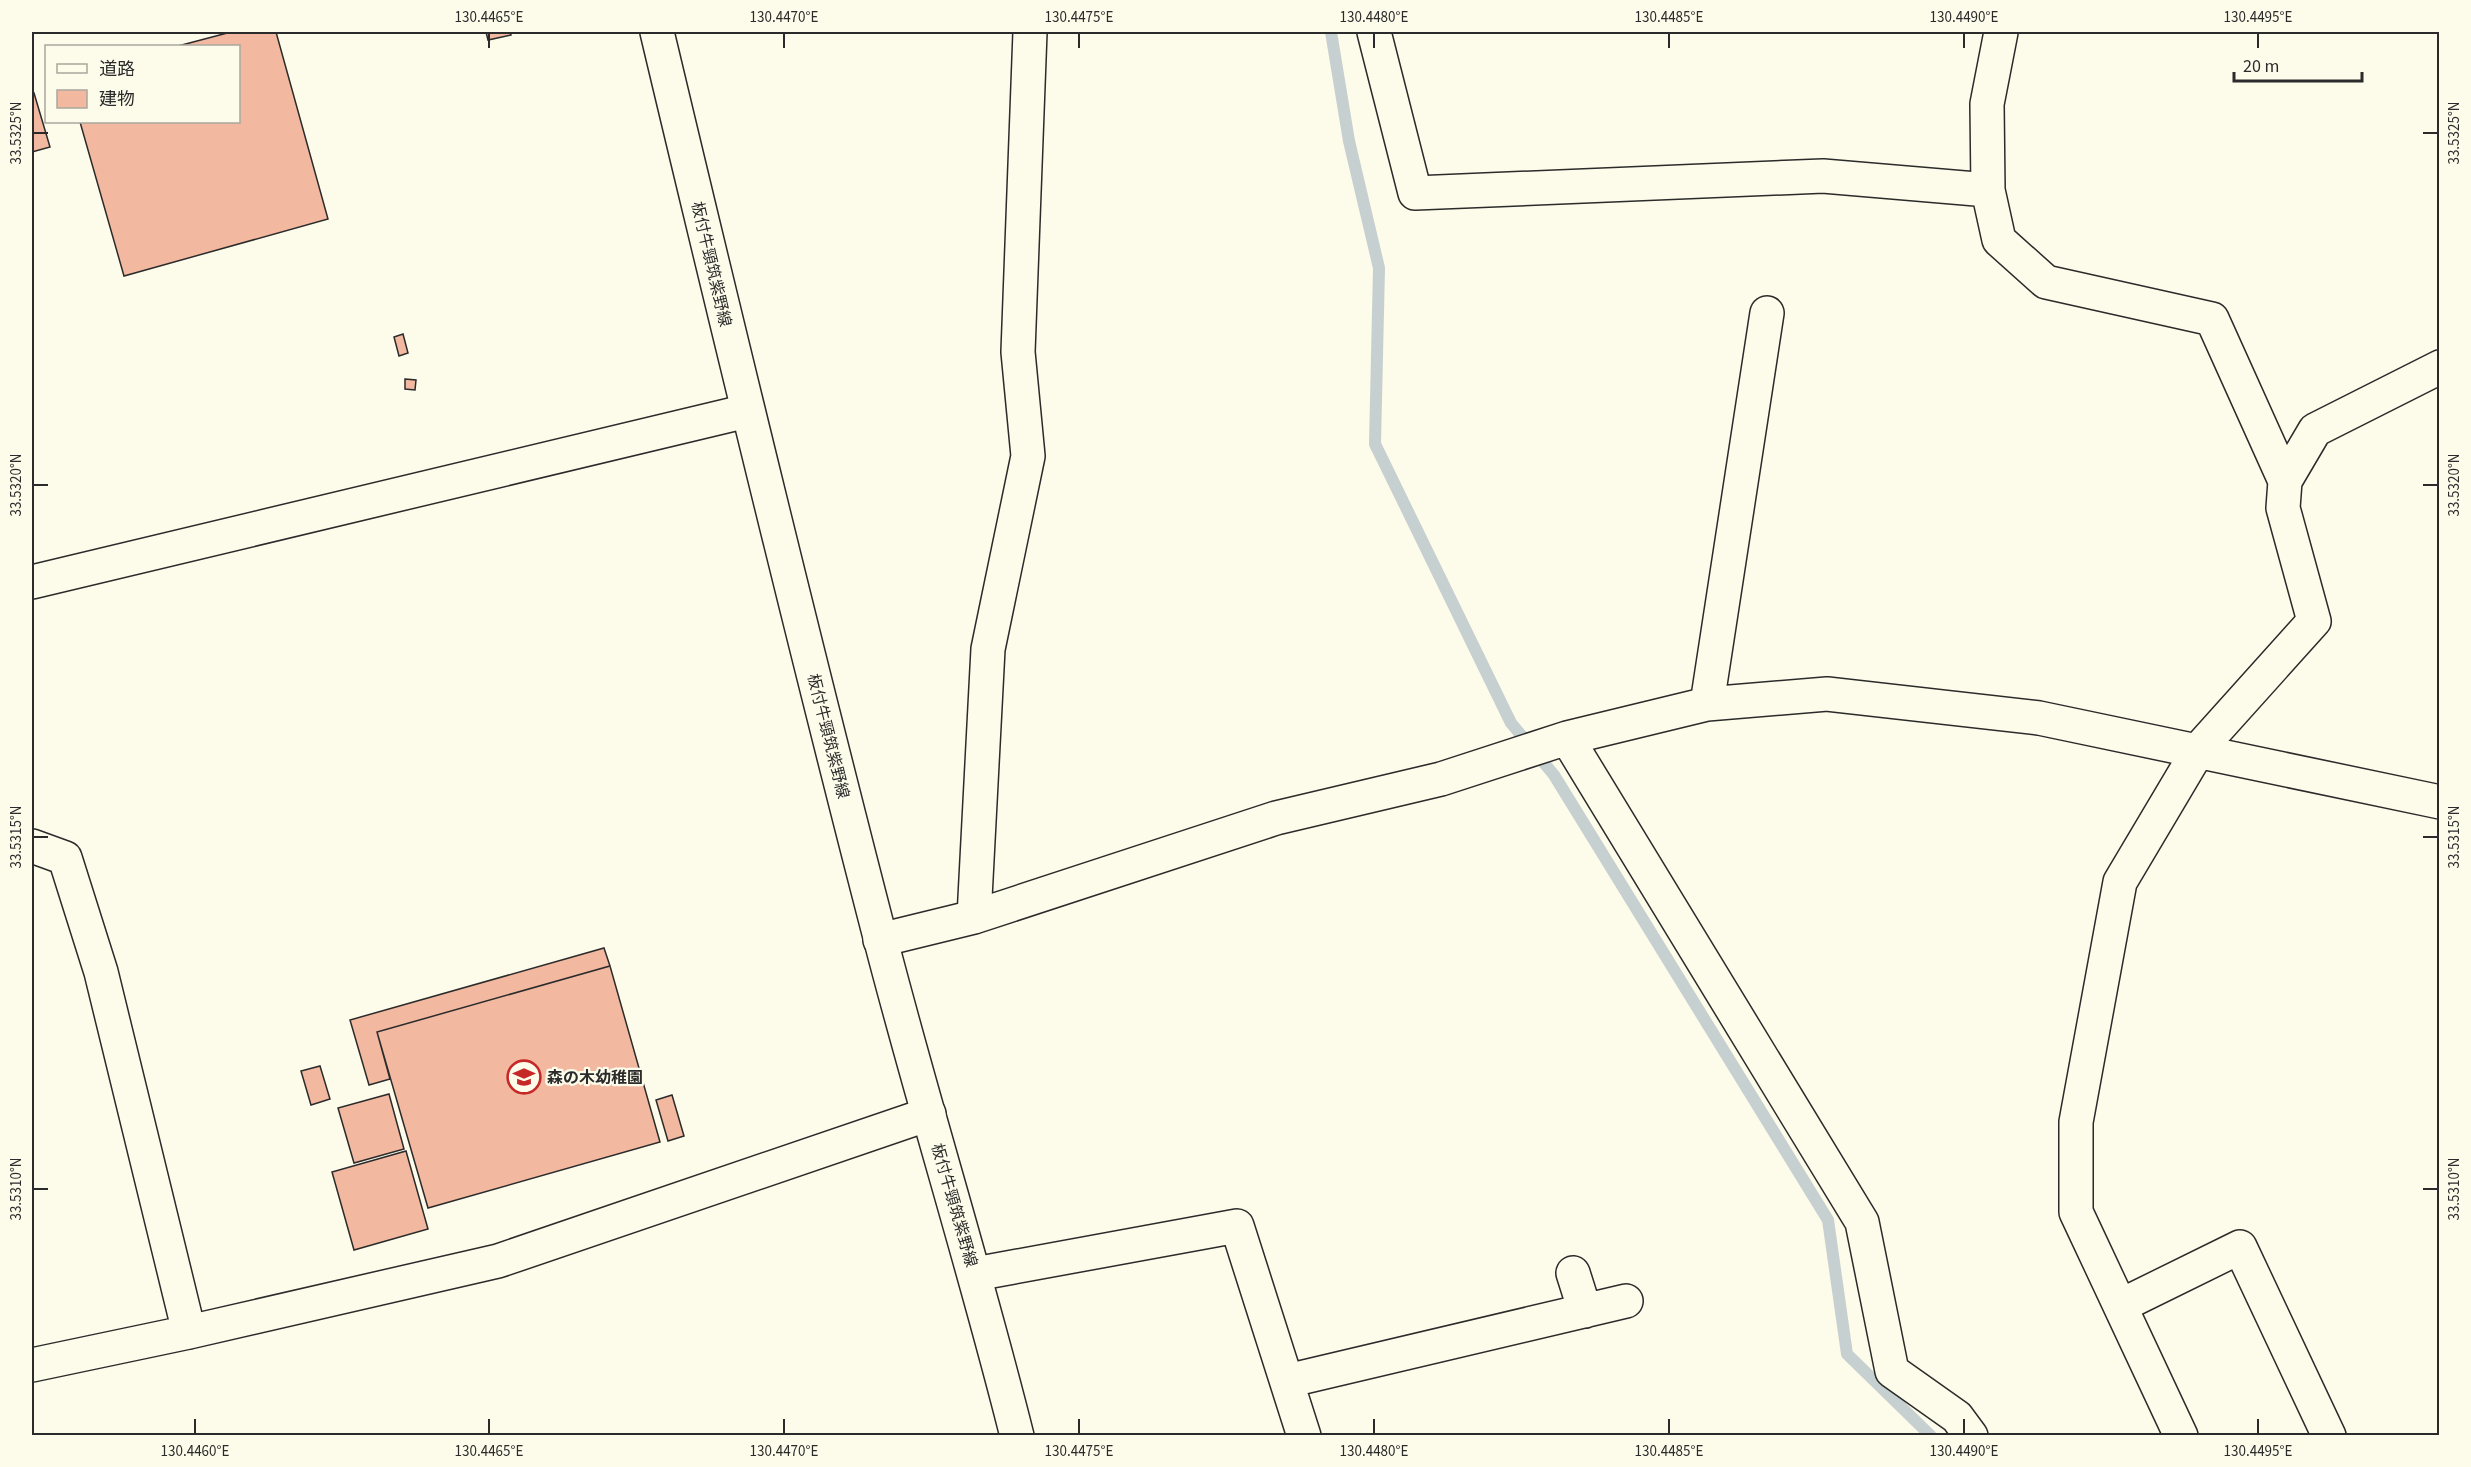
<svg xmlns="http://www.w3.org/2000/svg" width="2471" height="1467" font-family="'Source Sans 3','Noto Sans JP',sans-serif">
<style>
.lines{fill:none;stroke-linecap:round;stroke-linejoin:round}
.stream{stroke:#c7d0d0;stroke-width:12}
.building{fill:#f2b8a0;stroke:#2b2b2b;stroke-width:1.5}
.minor-casing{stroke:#2b2b2b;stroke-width:36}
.secondary-casing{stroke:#2b2b2b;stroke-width:36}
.minor{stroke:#fdfbea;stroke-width:33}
.secondary{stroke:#fdfbea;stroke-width:33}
.ticks{fill:none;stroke:#2b2b2b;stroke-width:2}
.labels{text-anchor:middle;stroke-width:4.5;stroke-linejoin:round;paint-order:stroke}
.street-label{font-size:16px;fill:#2b2b2b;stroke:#fdfbea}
.poi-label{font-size:16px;font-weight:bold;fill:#2b2b2b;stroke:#fdfbea;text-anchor:start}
.neatline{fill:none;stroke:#2b2b2b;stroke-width:2}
.ticks-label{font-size:15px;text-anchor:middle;fill:#2b2b2b}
</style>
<rect width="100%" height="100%" fill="#fdfbea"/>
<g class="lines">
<path class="stream" d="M 1331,32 L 1349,141 L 1379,268 L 1375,444 L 1511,723 L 1554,775 L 1828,1220 L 1847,1354 L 1931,1436"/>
</g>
<path class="building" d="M 231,32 L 276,32 L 328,219 L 124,276 L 80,122 L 238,122 L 238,46 L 178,46 Z
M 486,32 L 510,32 L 511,35 L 488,40 Z
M 34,93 L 50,147 L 32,152 L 32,94 Z
M 403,334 L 408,353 L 399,356 L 394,337 Z
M 405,379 L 416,380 L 415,390 L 405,389 Z
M 604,948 L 610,966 L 377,1032 L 390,1079 L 369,1085 L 350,1020 Z
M 610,966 L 660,1142 L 428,1208 L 377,1032 Z
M 320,1066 L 330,1099 L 311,1105 L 301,1071 Z
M 389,1094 L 404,1149 L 354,1163 L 338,1108 Z
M 672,1095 L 684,1136 L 668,1141 L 656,1100 Z
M 406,1151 L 428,1229 L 354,1250 L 332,1172 Z"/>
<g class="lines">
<defs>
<path id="minor" d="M 1374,32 L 1415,193 L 1823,176 L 1988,190 L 1987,104 L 2001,32
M 1988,190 L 1999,240 L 2046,282 L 2212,319 L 2285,481
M 32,582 L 747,411
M 1707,704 L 1767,313
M 1567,738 L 1862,1222 L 1892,1371 L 1957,1417 L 1971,1436
M 32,846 L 65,858 L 101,972 L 189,1332
M 974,917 L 988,649 L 1028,456 L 1018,352 L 1030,32
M 880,940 L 974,917 L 1276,818 L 1441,779 L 1567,738 L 1707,704 L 1827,694 L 2039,718 L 2440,802
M 1573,1273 L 1585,1311
M 975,1274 L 1237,1226 L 1304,1436
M 2120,1306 L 2240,1247 L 2329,1436
M 32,1365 L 189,1332 L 498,1261 L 929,1114
M 1287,1381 L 1626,1301
M 2181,1436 L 2076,1212 L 2076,1122 L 2120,882 L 2199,749 L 2314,621 L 2283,508 L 2285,481 L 2315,430 L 2440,367"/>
<path id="secondary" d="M 657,32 C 729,334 802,636 880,937 C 923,1104 975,1268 1017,1436"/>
</defs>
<use href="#minor" class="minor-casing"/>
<use href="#secondary" class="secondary-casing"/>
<use href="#minor" class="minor"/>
<use href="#secondary" class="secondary"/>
</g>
<path class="ticks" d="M 489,33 L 489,48M 784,33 L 784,48M 1079,33 L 1079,48M 1374,33 L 1374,48M 1669,33 L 1669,48M 1964,33 L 1964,48M 2258,33 L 2258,48M 33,133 L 48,133M 2423,133 L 2438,133M 33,485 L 48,485M 2423,485 L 2438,485M 33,837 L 48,837M 2423,837 L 2438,837M 33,1189 L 48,1189M 2423,1189 L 2438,1189M 195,1419 L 195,1434M 489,1419 L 489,1434M 784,1419 L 784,1434M 1079,1419 L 1079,1434M 1374,1419 L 1374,1434M 1669,1419 L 1669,1434M 1964,1419 L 1964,1434M 2258,1419 L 2258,1434"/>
<defs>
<symbol id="school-ring" viewBox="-11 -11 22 22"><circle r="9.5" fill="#fdfbea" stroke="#c62828" stroke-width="1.5"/><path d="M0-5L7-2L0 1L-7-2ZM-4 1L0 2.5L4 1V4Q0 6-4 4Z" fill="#c62828"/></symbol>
</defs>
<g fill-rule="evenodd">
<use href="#school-ring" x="505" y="1058" width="38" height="38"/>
</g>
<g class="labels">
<g class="street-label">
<text transform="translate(712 264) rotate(77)" y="6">板付牛頸筑紫野線</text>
<text transform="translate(829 736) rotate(76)" y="6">板付牛頸筑紫野線</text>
<text transform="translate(955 1205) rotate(74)" y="6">板付牛頸筑紫野線</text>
</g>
<g class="poi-label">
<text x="547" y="1083">森の木幼稚園</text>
</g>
</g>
<rect width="2471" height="1467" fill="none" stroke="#fdfbea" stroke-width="66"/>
<rect x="45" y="45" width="195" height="78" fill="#fdfbea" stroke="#a9a89e" stroke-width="1.5"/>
<rect x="57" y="64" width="30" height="9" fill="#fdfbea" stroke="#a9a89e" stroke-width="1.5"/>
<text x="99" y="75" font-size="18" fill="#2b2b2b">道路</text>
<rect x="57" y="90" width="30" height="18" fill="#f2b8a0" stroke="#a9a89e" stroke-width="1.5"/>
<text x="99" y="105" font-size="18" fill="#2b2b2b">建物</text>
<path d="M2234 72v9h128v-9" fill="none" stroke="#2b2b2b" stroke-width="3"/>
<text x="2243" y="72" font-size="18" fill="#2b2b2b" stroke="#fdfbea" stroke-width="4.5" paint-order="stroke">20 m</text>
<rect x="33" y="33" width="2405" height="1401" class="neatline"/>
<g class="ticks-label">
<text x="489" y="22">130.4465°E</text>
<text x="784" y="22">130.4470°E</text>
<text x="1079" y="22">130.4475°E</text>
<text x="1374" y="22">130.4480°E</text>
<text x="1669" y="22">130.4485°E</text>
<text x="1964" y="22">130.4490°E</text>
<text x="2258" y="22">130.4495°E</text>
<text transform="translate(16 133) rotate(-90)" y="5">33.5325°N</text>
<text transform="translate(2454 133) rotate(-90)" y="5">33.5325°N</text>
<text transform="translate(16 485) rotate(-90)" y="5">33.5320°N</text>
<text transform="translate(2454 485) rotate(-90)" y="5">33.5320°N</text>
<text transform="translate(16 837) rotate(-90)" y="5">33.5315°N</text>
<text transform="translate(2454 837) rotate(-90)" y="5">33.5315°N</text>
<text transform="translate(16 1189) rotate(-90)" y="5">33.5310°N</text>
<text transform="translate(2454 1189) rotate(-90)" y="5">33.5310°N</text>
<text x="195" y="1456">130.4460°E</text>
<text x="489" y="1456">130.4465°E</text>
<text x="784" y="1456">130.4470°E</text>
<text x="1079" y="1456">130.4475°E</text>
<text x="1374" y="1456">130.4480°E</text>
<text x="1669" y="1456">130.4485°E</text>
<text x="1964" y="1456">130.4490°E</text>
<text x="2258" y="1456">130.4495°E</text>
</g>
</svg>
